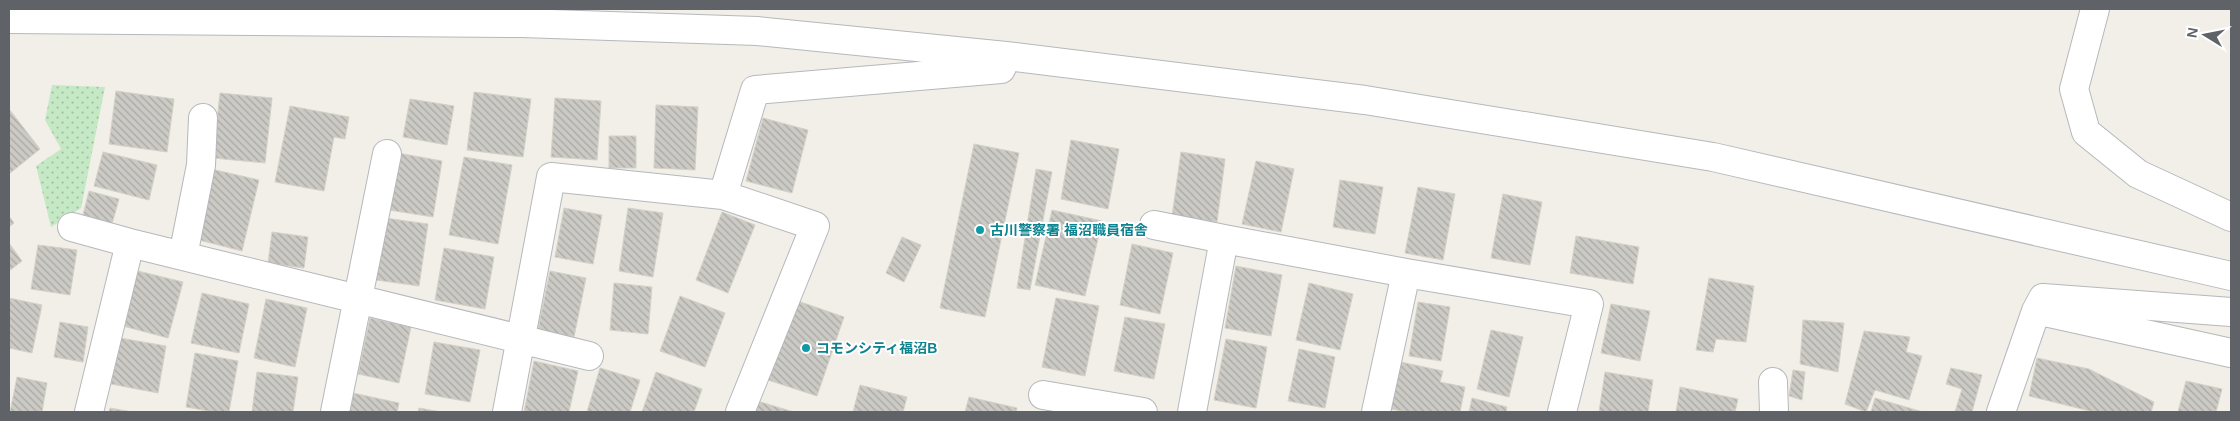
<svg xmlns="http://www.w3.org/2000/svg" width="2240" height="421" font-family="Helvetica,'Noto Sans JP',sans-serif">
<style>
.park{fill:url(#park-dots)}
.building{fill:url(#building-back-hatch);stroke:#d6d1c6}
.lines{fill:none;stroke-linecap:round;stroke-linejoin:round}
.minor-casing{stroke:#b5b8bc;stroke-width:30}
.minor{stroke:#fff;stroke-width:28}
.culture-dot{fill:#0f9aa8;stroke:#fff;stroke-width:2}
.labels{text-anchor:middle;stroke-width:4;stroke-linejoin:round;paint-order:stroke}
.culture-label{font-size:14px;font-weight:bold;fill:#0d838f;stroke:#fff;text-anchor:start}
</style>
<defs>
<pattern id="park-dots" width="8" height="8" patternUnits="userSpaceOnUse" patternTransform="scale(1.25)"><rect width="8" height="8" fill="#c5e8c5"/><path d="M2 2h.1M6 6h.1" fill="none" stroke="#a3c0a4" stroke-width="1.8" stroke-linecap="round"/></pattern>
<pattern id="building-back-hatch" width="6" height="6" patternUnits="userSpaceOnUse" patternTransform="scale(1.25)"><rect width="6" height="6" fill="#cccac5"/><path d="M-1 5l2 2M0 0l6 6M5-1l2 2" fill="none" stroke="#a9a8a4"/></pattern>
</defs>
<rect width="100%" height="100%" fill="#f1efe8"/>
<path class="park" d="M 52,85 L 105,87 L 81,208 L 51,227 L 36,166 L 61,149 L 45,120 Z"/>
<path class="building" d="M 116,91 L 174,99 L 167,152 L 109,144 Z
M 474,92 L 531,99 L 523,157 L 467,150 Z
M 220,93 L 272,98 L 265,163 L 213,158 Z
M 555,98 L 601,101 L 597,160 L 551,157 Z
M 410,99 L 454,106 L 447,145 L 403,137 Z
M 656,105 L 698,107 L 695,170 L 654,168 Z
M 290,106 L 349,117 L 345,139 L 334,137 L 324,191 L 275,182 Z
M 9,109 L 40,149 L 9,174 Z
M 763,118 L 808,130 L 792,193 L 746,181 Z
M 609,136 L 636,136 L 636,168 L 609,168 Z
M 1071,140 L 1119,149 L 1108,209 L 1061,199 Z
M 974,144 L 1019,153 L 985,317 L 940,308 Z
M 103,152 L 157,165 L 149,200 L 94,186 Z
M 1181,152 L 1225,159 L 1217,222 L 1172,216 Z
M 398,153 L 442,161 L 433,217 L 389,210 Z
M 464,157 L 512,165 L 498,244 L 449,235 Z
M 1256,161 L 1294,169 L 1281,232 L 1242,224 Z
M 211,169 L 259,180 L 242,251 L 195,239 Z
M 1036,169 L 1052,172 L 1030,290 L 1017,288 Z
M 1340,180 L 1383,187 L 1375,234 L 1333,227 Z
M 1418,187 L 1455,194 L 1443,260 L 1405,253 Z
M 89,191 L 119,199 L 112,224 L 83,215 Z
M 1503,194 L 1542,202 L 1530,265 L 1491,258 Z
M 564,208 L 602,215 L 593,264 L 555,257 Z
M 628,208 L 663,213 L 653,277 L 619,271 Z
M 1052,210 L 1102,221 L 1085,296 L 1035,285 Z
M 722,212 L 755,225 L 728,293 L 696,280 Z
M 9,216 L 14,223 L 9,227 Z
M 385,218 L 428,224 L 419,286 L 376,280 Z
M 272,232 L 308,237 L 304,268 L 268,263 Z
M 1576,236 L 1639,247 L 1633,284 L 1570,273 Z
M 902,237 L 921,245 L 904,282 L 886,273 Z
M 9,243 L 22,261 L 9,271 Z
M 1132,244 L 1173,253 L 1160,314 L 1120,305 Z
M 38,245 L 77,250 L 70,295 L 31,289 Z
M 444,248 L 494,257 L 485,309 L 435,300 Z
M 1236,266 L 1282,275 L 1271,336 L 1225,328 Z
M 138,271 L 183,282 L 168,338 L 123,326 Z
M 550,271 L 586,278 L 574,337 L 538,329 Z
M 1709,278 L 1754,286 L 1746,342 L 1716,339 L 1713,352 L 1696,350 Z
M 614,283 L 652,287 L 648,334 L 610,330 Z
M 1309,283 L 1353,294 L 1340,350 L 1296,340 Z
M 202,293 L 249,304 L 239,353 L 191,343 Z
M 680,296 L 725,313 L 705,367 L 660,351 Z
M 9,298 L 42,305 L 32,353 L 9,348 Z
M 1056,298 L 1099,306 L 1085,376 L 1042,367 Z
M 266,299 L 307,308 L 295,367 L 254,358 Z
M 795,300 L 844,317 L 817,396 L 768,380 Z
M 1418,302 L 1450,307 L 1441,361 L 1409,356 Z
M 1611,304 L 1650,311 L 1640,361 L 1601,353 Z
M 1125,317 L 1165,324 L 1154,379 L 1114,371 Z
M 370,318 L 411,327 L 399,383 L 358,374 Z
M 1803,320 L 1844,323 L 1838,372 L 1800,364 Z
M 60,322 L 88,327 L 83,362 L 54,357 Z
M 1491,330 L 1523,337 L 1509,397 L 1477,389 Z
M 1864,331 L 1910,337 L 1906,352 L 1922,356 L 1909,400 L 1875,390 L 1866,412 L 1845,404 Z
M 120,338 L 166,346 L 158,393 L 111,384 Z
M 1226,339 L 1267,347 L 1256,408 L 1214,400 Z
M 434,342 L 480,350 L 470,402 L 425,394 Z
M 1299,349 L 1335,357 L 1325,408 L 1288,401 Z
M 195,353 L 238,361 L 229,412 L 214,412 L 186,407 Z
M 2037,358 L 2089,369 L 2154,402 L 2151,412 L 2094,412 L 2029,396 Z
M 534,361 L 578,371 L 569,412 L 524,412 Z
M 1396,361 L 1443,371 L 1440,382 L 1465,387 L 1460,412 L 1407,412 L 1386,408 Z
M 600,368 L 640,380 L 630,412 L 587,412 Z
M 1951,368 L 1982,375 L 1972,412 L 1955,412 L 1962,389 L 1946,384 Z
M 1793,370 L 1805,372 L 1802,400 L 1789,396 Z
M 257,372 L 298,377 L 293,412 L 252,412 Z
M 656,372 L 702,389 L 694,412 L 642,412 Z
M 1605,372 L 1653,380 L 1648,412 L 1599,412 Z
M 17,377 L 47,383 L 42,412 L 10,412 Z
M 2186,381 L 2222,389 L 2216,412 L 2178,412 Z
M 860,385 L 907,397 L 903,412 L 853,412 Z
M 1680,387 L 1738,399 L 1735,412 L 1676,412 Z
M 353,393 L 399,403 L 397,412 L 349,412 Z
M 969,397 L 1017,408 L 1016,412 L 965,412 Z
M 1472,398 L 1507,407 L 1506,412 L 1469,412 Z
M 1875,398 L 1923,412 L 1871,412 Z
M 754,400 L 794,412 L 750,412 Z
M 110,408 L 132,412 L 109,412 Z
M 419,408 L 441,412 L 418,412 Z"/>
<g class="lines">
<defs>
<path id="minor" d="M 2095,9 L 2074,89 L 2086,132 L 2138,174 L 2231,217
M 9,19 L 522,23 L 757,31 L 1006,56 L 1365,100 L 1713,157 L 2231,276
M 723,195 L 755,90 L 1001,69 L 1004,62
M 1154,225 L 1224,239
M 72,227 L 130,243
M 183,256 L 201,165 L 203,118
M 2045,312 L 2231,353
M 1773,382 L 1774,412
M 1043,395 L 1143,412
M 89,412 L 130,243 L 589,356
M 335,412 L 387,154
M 507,412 L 551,177 L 723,195 L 815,226 L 740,412
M 1192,412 L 1224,239 L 1406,273 L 1589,304 L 1562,412
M 1376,412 L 1406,273
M 2001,412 L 2036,311 L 2043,298 L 2231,312"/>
</defs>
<use href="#minor" class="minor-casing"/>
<use href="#minor" class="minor"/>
</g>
<g class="culture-dot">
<circle cx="980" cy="230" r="5"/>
<circle cx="806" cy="348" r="5"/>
</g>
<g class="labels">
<g class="culture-label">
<text x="990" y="235">古川警察署 福沼職員宿舎</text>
<text x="816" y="353">コモンシティ福沼B</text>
</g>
</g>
<rect width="2240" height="421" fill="none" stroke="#5f6368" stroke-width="20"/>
<g transform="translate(2205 35) rotate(280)" stroke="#ffffff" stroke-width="4" paint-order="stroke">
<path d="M0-4L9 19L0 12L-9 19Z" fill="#5f6368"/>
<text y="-8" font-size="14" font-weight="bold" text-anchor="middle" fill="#5f6368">N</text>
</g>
</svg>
